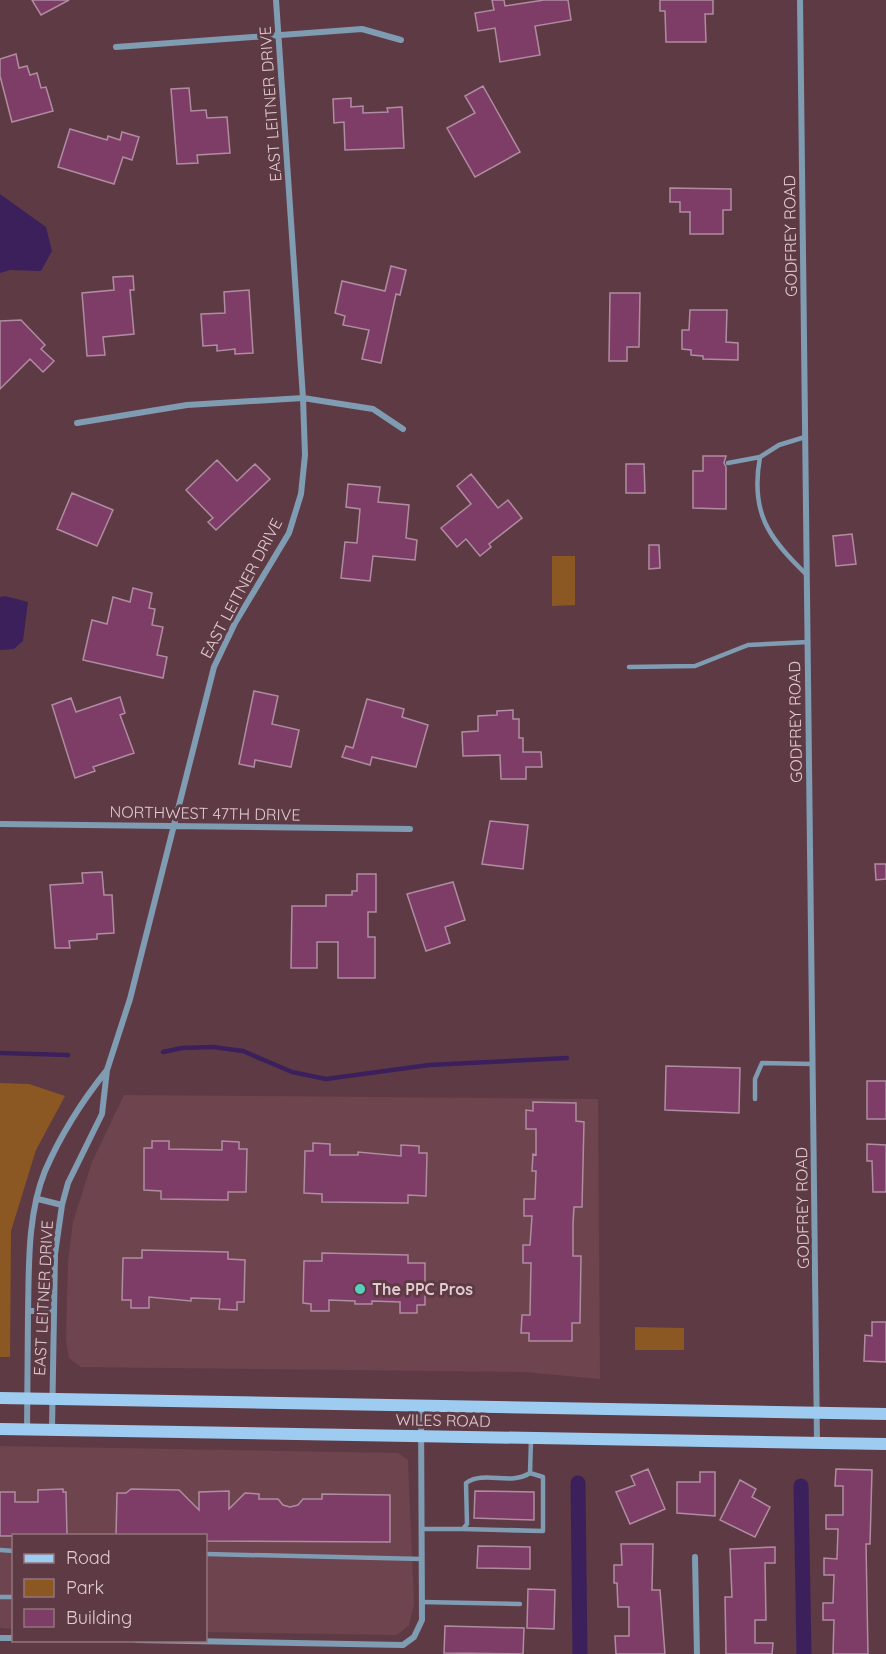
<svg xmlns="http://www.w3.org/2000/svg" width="886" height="1654" font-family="Quicksand,sans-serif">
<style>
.built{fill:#6e444f}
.green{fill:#8b5722}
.water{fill:#3c205c}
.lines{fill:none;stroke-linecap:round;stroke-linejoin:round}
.stream{stroke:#3c205c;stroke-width:4.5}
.canal{stroke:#3c205c;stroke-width:15}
.building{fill:#7e3d67;stroke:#b08ca1;stroke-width:1.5}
.service{stroke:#7f9cb3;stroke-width:4.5}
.minor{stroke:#7f9cb3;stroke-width:6}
.secondary{stroke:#9eccf0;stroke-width:12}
.poi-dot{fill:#5acebd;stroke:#5e3b44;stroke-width:2}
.labels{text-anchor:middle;stroke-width:6;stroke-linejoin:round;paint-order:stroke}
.street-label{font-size:16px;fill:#e2ccd1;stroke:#5e3b44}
.poi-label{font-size:16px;font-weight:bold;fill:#e2ccd1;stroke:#5e3b44;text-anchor:start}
</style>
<rect width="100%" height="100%" fill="#5e3b44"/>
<path class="built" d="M 124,1095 L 598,1099 L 600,1379 L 524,1372 L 81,1367 L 69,1358 L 66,1340 L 68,1262 L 73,1222 L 92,1162 Z
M 0,1446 L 398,1453 L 408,1460 L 414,1604 L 409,1625 L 397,1635 L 206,1632 L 206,1536 L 14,1536 L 13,1629 L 0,1628 Z"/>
<path class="green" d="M 552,556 L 575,556 L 575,605 L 552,606 Z
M 0,1083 L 29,1084 L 65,1096 L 36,1150 L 11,1231 L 10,1357 L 0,1357 Z
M 635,1327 L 684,1328 L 684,1350 L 635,1350 Z"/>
<path class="water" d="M 0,194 L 46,227 L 52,251 L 41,271 L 10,270 L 0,273 Z
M 5,596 L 28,602 L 23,641 L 14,649 L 0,650 L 0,597 Z"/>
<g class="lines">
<path class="stream" d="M 163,1052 L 182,1048 L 213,1047 L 243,1051 L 292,1072 L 326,1079 L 429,1065 L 567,1058
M 0,1053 L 68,1055"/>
<path class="canal" d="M 578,1483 L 580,1654
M 801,1486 L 804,1654"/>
</g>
<path class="building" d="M 32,0 L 69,0 L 41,15 Z
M 492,0 L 504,0 L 505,6 L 544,0 L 568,0 L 571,20 L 535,26 L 540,55 L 500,62 L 495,28 L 478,31 L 475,13 L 494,10 Z
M 660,0 L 713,0 L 713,14 L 705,14 L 706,42 L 666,42 L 665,11 L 660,11 Z
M 16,54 L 19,68 L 27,66 L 30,75 L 37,73 L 41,88 L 46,87 L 53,111 L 12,122 L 0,76 L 0,59 Z
M 483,86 L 520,152 L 475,177 L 447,128 L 475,113 L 465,96 Z
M 189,88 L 191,111 L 206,110 L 207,118 L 227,117 L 230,153 L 197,155 L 198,163 L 177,164 L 171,89 Z
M 351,98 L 351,107 L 363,106 L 363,113 L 388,112 L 387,108 L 402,107 L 404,148 L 345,150 L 344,122 L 334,123 L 333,99 Z
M 70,129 L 107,140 L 108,136 L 120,140 L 122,132 L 139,137 L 132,160 L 123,157 L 114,184 L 58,167 Z
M 670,188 L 731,189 L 731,210 L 723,210 L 723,234 L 690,234 L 690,212 L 680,212 L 680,202 L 670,202 Z
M 391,266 L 406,270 L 400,295 L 396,294 L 381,363 L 362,359 L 369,330 L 343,325 L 345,316 L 335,313 L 342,281 L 385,291 Z
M 133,276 L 134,290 L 130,290 L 134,334 L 103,337 L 105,355 L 87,356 L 82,293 L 114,290 L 113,277 Z
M 249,290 L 253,353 L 235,354 L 235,349 L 217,351 L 217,345 L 203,346 L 201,314 L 225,313 L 224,292 Z
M 610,293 L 640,293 L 639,347 L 627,347 L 627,361 L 609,361 Z
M 690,310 L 727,310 L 726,342 L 738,343 L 738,360 L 703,359 L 703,356 L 691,355 L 691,350 L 682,349 L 682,330 L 689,330 Z
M 21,320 L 45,345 L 41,349 L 54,361 L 43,372 L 30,359 L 0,389 L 0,321 Z
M 703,456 L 726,456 L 724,463 L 726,467 L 726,509 L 693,508 L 693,471 L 703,471 Z
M 217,460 L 237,481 L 255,464 L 270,479 L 216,530 L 208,522 L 213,518 L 186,490 Z
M 626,464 L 644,464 L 645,493 L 626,493 Z
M 471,474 L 498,508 L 508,500 L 522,518 L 489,544 L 491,547 L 480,556 L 466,539 L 457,547 L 441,528 L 471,504 L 457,486 Z
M 348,484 L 380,487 L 378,502 L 409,505 L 406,538 L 417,540 L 415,560 L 373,556 L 370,581 L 341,578 L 345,542 L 357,543 L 360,509 L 346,507 Z
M 72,493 L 113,510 L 97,546 L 57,529 Z
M 852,534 L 856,564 L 836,566 L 833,536 Z
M 649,545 L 659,545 L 660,568 L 649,569 Z
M 133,588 L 152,593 L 149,608 L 155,609 L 152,625 L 163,627 L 157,655 L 167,657 L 163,678 L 83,660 L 92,620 L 107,624 L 113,597 L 130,602 Z
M 254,691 L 278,696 L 272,724 L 299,730 L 291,767 L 255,760 L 254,767 L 239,764 Z
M 120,697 L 125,713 L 120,715 L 134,753 L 93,767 L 95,771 L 75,778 L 52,705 L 71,698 L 76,712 Z
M 367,699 L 404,709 L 402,717 L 428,725 L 416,767 L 372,757 L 370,765 L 342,757 L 346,746 L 353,748 Z
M 513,710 L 513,719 L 519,719 L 519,738 L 523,738 L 523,752 L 541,752 L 542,767 L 526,767 L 526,779 L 501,779 L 500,755 L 463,756 L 462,732 L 478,731 L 478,716 L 497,715 L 497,711 Z
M 490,821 L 528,825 L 523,869 L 482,864 Z
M 875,864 L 886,864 L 886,879 L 876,880 Z
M 102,872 L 104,895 L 112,895 L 114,933 L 97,934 L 97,939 L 69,941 L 70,948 L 55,948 L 50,885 L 83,883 L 82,873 Z
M 357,874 L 376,874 L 376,912 L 368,912 L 368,937 L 375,937 L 375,978 L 338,978 L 338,942 L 317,942 L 317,968 L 291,968 L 292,906 L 326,906 L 326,895 L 352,895 L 352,891 L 357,891 Z
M 453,882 L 465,920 L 445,927 L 450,943 L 426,951 L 407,894 Z
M 666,1066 L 740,1068 L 739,1113 L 665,1110 Z
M 867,1081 L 886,1081 L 886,1119 L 867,1119 Z
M 533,1102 L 576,1103 L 576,1121 L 584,1122 L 582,1207 L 574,1207 L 573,1224 L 573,1256 L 581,1256 L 580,1323 L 572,1323 L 572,1341 L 529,1341 L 529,1333 L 521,1333 L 522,1315 L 530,1315 L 531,1263 L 523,1263 L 523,1245 L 530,1245 L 532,1216 L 524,1216 L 524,1199 L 535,1199 L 536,1171 L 532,1171 L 533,1154 L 536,1155 L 536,1129 L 526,1129 L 526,1110 L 533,1111 Z
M 152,1141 L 169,1141 L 169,1149 L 222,1150 L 222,1141 L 239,1142 L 239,1149 L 247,1149 L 246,1192 L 228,1192 L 228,1200 L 161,1199 L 161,1191 L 144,1190 L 144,1148 L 152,1148 Z
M 313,1143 L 330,1144 L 330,1155 L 358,1155 L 358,1152 L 401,1156 L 401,1145 L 419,1146 L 419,1153 L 427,1153 L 426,1196 L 408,1195 L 408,1203 L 322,1202 L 322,1194 L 304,1193 L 305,1151 L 313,1151 Z
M 867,1144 L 886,1145 L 886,1192 L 873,1192 L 872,1161 L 867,1161 Z
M 142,1250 L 228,1252 L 228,1259 L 245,1260 L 244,1302 L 237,1302 L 237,1310 L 219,1309 L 220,1299 L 191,1298 L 191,1301 L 149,1297 L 149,1308 L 131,1308 L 131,1300 L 122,1300 L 123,1258 L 142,1258 Z
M 322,1253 L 408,1255 L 408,1263 L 425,1263 L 425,1305 L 417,1305 L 417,1313 L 400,1313 L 400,1302 L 372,1301 L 372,1304 L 355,1304 L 355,1301 L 329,1300 L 329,1311 L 311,1311 L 311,1304 L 303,1303 L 304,1261 L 322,1261 Z
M 872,1322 L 886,1322 L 886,1362 L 864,1361 L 865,1335 L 872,1336 Z
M 648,1469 L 665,1509 L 630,1524 L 616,1492 L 635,1485 L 631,1476 Z
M 836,1469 L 872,1470 L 870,1544 L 866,1544 L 868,1654 L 833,1654 L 834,1620 L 823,1620 L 823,1603 L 833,1603 L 834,1575 L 824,1575 L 824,1558 L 837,1559 L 838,1529 L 826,1529 L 826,1515 L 843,1515 L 843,1486 L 835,1486 Z
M 700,1472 L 715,1472 L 715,1516 L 677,1513 L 677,1482 L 700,1482 Z
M 740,1480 L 756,1489 L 752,1497 L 770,1507 L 755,1537 L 720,1520 Z
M 63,1489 L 63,1492 L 66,1492 L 67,1536 L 0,1536 L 0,1492 L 15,1492 L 15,1502 L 38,1502 L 38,1490 Z
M 131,1489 L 179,1490 L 199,1510 L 199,1492 L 229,1491 L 229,1509 L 245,1493 L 259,1494 L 259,1499 L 278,1499 L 283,1505 L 290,1507 L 298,1505 L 303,1499 L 322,1499 L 322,1494 L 390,1495 L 390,1542 L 206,1541 L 206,1536 L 116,1536 L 117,1493 L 126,1493 Z
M 475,1491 L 534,1492 L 534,1520 L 474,1518 Z
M 621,1544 L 653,1544 L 652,1590 L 660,1590 L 665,1654 L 616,1654 L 615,1636 L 629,1636 L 629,1607 L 618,1607 L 617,1583 L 614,1583 L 614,1565 L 622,1565 Z
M 478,1546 L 530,1547 L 530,1569 L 477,1568 Z
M 775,1547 L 775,1563 L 765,1563 L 766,1620 L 755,1620 L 755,1643 L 773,1643 L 772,1654 L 726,1654 L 725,1597 L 732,1597 L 730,1549 Z
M 528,1589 L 555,1590 L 554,1629 L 527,1628 Z
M 445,1626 L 524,1628 L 523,1654 L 444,1653 Z"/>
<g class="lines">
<path class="service" d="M 805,437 L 779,445 L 760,457 C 750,512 768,538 807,575
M 728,463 L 760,457
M 629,667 L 695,666 L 748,645 L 808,642
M 755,1099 L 755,1079 L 762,1063 L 813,1064
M 422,1529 L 463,1529 L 467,1524 L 466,1483 C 485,1470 510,1486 530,1473 L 531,1440
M 463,1529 L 543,1531 L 543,1477 L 530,1473
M 0,1550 L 14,1551
M 206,1554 L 422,1559
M 0,1597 L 14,1597
M 422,1602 L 520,1604"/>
<path class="minor" d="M 800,0 L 817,1442
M 116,47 L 362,29 L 401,40
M 77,423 L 187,405 L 303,398 L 373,409 L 403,429
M 0,824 L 410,829
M 38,1199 L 62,1205
M 28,1311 L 54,1311
M 52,1429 L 55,1254 L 62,1205 L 68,1183 L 102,1114 L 107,1070 L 130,999 L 214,667 L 235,623 L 289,533 L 301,494 L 305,455 L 303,398 L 276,0
M 27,1430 C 27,1392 28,1353 28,1315 C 29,1269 27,1215 45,1171 C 61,1134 82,1101 107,1070
M 695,1557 L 697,1654
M 0,1638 L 14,1638
M 137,1640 L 403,1645 L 414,1637 L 422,1620 L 421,1405"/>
<path class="secondary" d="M 0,1398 L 886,1414
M 0,1429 L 886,1444"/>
</g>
<circle class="poi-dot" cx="360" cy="1289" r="6"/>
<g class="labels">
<g class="street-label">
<text transform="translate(270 104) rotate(-94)" y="6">EAST LEITNER DRIVE</text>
<text transform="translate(790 236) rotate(-91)" y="6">GODFREY ROAD</text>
<text transform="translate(241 588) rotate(-62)" y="6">EAST LEITNER DRIVE</text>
<text transform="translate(795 722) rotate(-91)" y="6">GODFREY ROAD</text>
<text transform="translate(205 813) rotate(1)" y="6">NORTHWEST 47TH DRIVE</text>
<text transform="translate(802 1208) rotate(-91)" y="6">GODFREY ROAD</text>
<text transform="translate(43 1298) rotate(-87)" y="6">EAST LEITNER DRIVE</text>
<text transform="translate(443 1420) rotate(1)" y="6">WILES ROAD</text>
</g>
<g class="poi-label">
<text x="372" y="1295">The PPC Pros</text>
</g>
</g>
<rect x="12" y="1534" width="195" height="108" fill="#5e3b44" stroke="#93757c" stroke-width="1.5"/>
<rect x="24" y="1554" width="30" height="9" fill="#9eccf0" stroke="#93757c" stroke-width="1.5"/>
<text x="66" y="1564" font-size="18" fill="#e2ccd1">Road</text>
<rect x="24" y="1579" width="30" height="18" fill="#8b5722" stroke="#93757c" stroke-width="1.5"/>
<text x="66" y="1594" font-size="18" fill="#e2ccd1">Park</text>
<rect x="24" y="1609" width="30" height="18" fill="#7e3d67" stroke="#93757c" stroke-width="1.5"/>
<text x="66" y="1624" font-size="18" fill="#e2ccd1">Building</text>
</svg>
